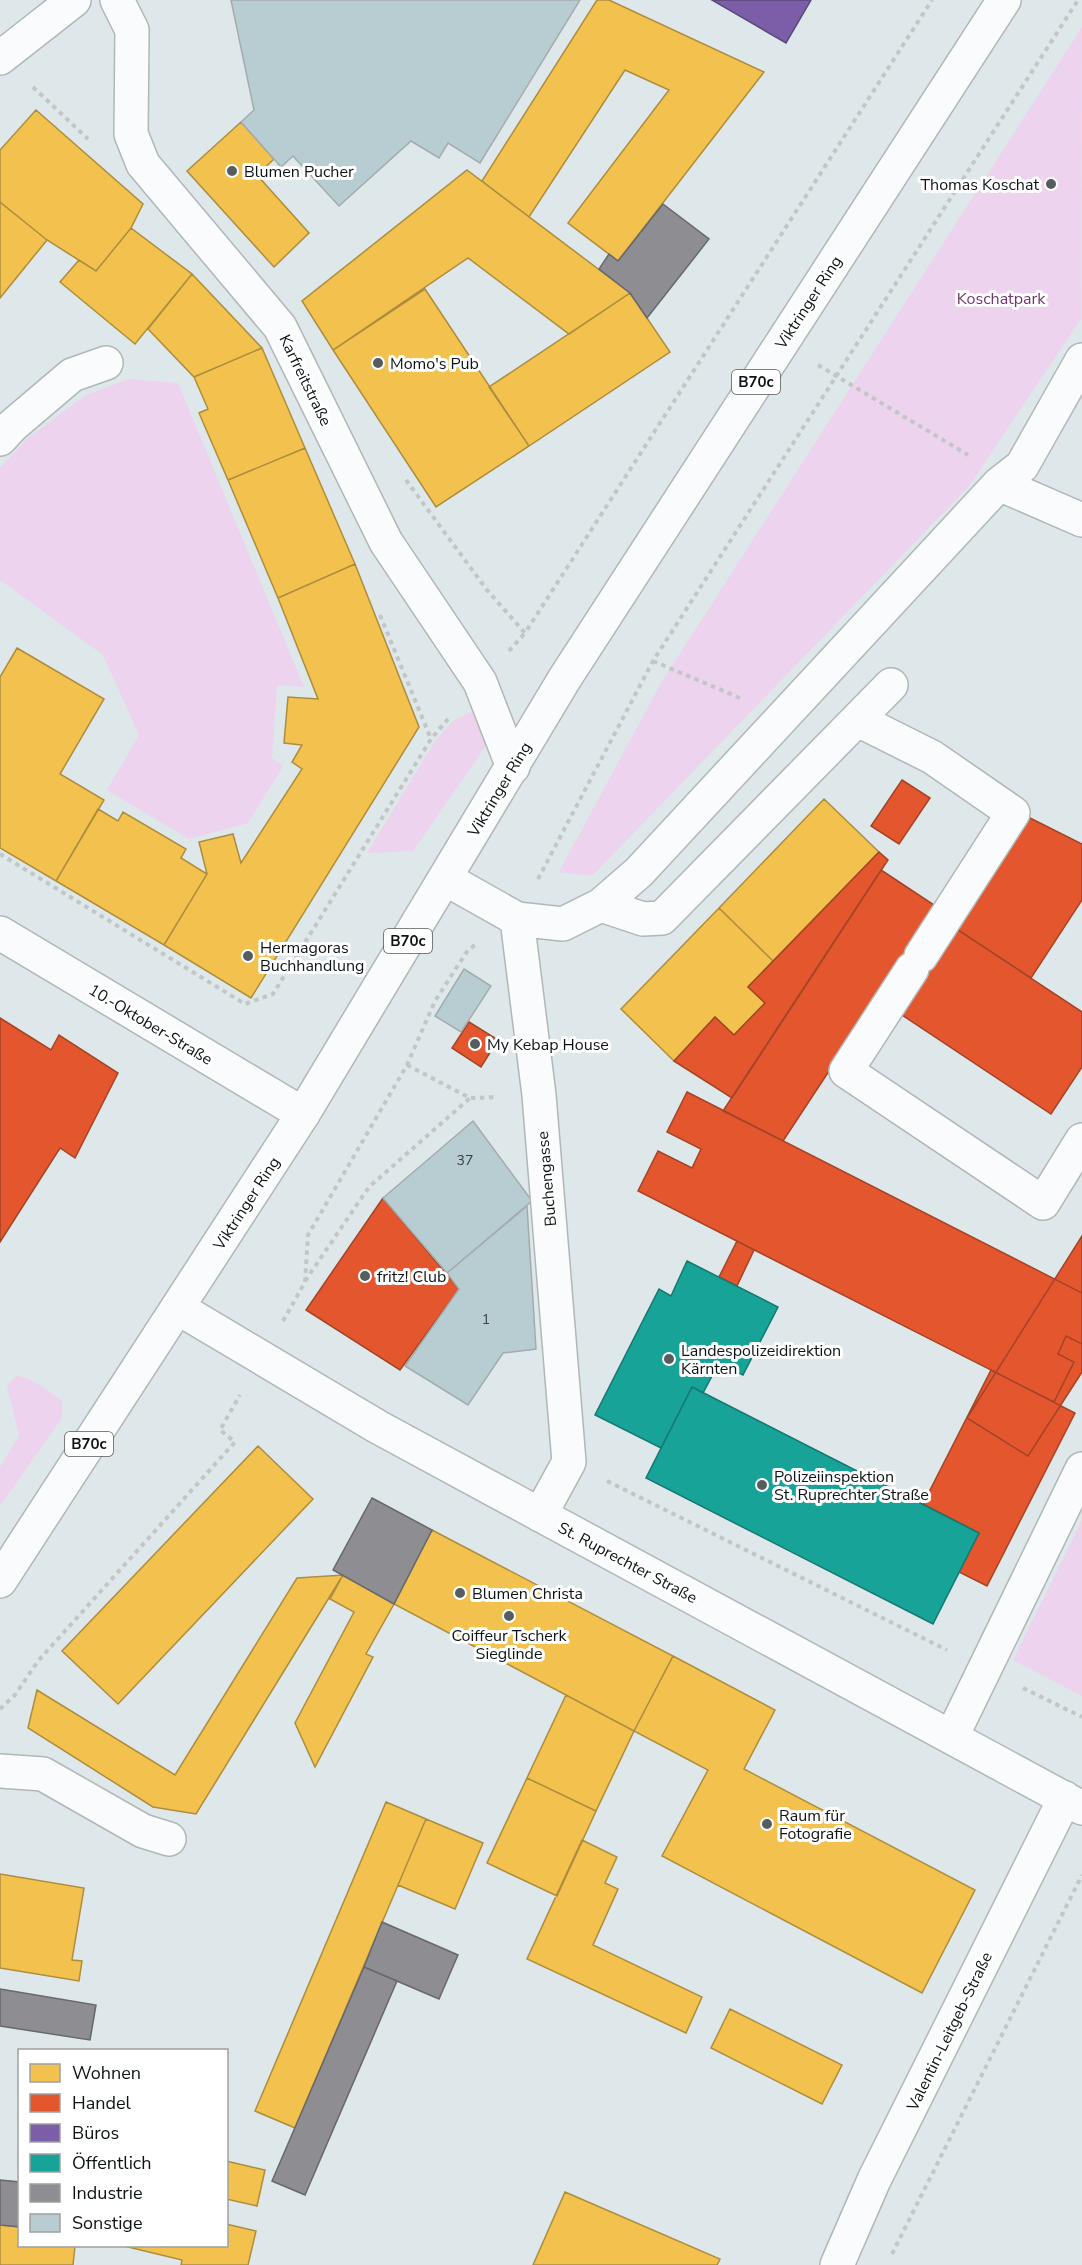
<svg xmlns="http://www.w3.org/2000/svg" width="1082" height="2265" font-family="'Nunito Sans',sans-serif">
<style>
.green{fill:#edd3ee}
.homes{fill:#f2c14e;stroke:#ad8d3d;stroke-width:1.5}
.shops{fill:#e4572e;stroke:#a44326;stroke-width:1.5}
.offices{fill:#7b5ea7;stroke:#5a487b;stroke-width:1.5}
.public{fill:#17a398;stroke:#147870;stroke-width:1.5}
.industry{fill:#8d8d92;stroke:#67686c;stroke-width:1.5}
.building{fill:#b8cdd1;stroke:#a5abac;stroke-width:1.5}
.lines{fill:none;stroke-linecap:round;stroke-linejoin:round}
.minor-casing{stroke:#b0b7b8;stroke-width:36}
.major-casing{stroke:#b0b7b8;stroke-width:36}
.path{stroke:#c2c6c7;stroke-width:4;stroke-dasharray:4.5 4.5;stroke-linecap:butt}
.minor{stroke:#fafbfc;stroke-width:33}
.major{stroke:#fafbfc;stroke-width:33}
.poi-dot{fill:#565d5f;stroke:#fff;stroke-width:2}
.labels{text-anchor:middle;stroke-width:6;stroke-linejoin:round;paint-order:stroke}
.number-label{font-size:14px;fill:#384243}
.shield{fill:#fff;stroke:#565a5a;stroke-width:1.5}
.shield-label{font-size:15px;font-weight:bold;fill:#0d1314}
.poi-label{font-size:16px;fill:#0d1314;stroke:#fff;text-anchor:start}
.park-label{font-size:16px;fill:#73346f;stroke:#fff}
.street-label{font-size:16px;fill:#0d1314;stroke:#fff}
</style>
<rect width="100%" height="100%" fill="#dee7e9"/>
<path class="green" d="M 1082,27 L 1081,319 L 969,486 L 592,876 L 559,872 L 661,683 Z
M 129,379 L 178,383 L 304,687 L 277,685 L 272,758 L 283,766 L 248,823 L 189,839 L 107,790 L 139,735 L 103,655 L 0,580 L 0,468 L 27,439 L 86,395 Z
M 480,707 L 492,737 L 413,851 L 367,853 L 435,741 L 452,722 Z
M 16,1376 C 32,1377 51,1392 62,1401 L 62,1418 L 0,1506 L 0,1467 L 19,1436 L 7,1385 Z
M 1082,1520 L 1082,1696 L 1013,1660 Z"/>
<path class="homes" d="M 597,0 L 609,0 L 764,72 L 618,261 L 568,223 L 669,90 L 625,70 L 529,217 L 482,181 Z
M 36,110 L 143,204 L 131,228 L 96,271 L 47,240 L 0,202 L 0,150 Z
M 241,122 L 274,159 L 257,175 L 309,233 L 274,267 L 187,171 Z
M 467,170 L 630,293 L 569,334 L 468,258 L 333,350 L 302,301 Z
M 0,202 L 47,240 L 0,298 Z
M 131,228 L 192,274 L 135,344 L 60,282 L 79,260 L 96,271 Z
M 192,274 L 262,348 L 194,377 L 148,329 Z
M 425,289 L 529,446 L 436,507 L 333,350 Z
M 630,293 L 670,352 L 529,446 L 489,387 Z
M 262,348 L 305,448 L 228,480 L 199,413 L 208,409 L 194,377 Z
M 305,448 L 355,564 L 278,598 L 228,480 Z
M 355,564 L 419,727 L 251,998 L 164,945 L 207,874 L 199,842 L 233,834 L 241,863 L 302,769 L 292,762 L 302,745 L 284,743 L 288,697 L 318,699 L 278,598 Z
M 17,648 L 104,699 L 60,774 L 104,800 L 56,881 L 0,848 L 0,677 Z
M 824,799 L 879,852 L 773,961 L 719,908 Z
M 98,809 L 118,821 L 123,812 L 186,849 L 181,858 L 207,874 L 164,945 L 56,881 Z
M 719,908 L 773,961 L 748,987 L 765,1003 L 734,1035 L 715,1017 L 674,1061 L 621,1009 Z
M 258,1446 L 313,1499 L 118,1704 L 62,1651 Z
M 432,1530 L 673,1656 L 634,1731 L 394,1604 Z
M 343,1575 L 196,1814 L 153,1807 L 28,1728 L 37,1690 L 175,1775 L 297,1578 Z
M 343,1575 L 394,1604 L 366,1654 L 373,1657 L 315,1767 L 295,1723 L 354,1612 L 330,1599 Z
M 673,1656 L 775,1710 L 744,1769 L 975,1890 L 922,1993 L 662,1856 L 708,1770 L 634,1731 Z
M 566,1695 L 634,1731 L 596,1811 L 527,1778 Z
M 527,1778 L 596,1811 L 557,1896 L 487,1863 Z
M 386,1802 L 426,1819 L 295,2128 L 255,2111 Z
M 426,1819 L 483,1843 L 455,1909 L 398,1885 Z
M 582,1840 L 617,1857 L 605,1883 L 618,1889 L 593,1945 L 702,1997 L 686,2033 L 527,1959 Z
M 0,1874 L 84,1888 L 72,1960 L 82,1961 L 79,1981 L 0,1968 Z
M 730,2009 L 842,2065 L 822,2104 L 711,2048 Z
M 226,2161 L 265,2170 L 257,2206 L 226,2199 Z
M 565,2192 L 720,2259 L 717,2265 L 533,2265 Z
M 226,2224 L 256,2231 L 248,2265 L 181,2265 L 182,2260 L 124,2246 L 226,2246 Z
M 0,2225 L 20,2227 L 20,2246 L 75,2246 L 73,2265 L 0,2265 Z"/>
<path class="shops" d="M 902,780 L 930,798 L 899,844 L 871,826 Z
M 1028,817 L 1082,844 L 1082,900 L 1031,978 L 955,928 Z
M 879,852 L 888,860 L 732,1098 L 674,1061 L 715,1017 L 734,1035 L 765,1003 L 748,987 Z
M 881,870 L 937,907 L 783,1141 L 723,1111 Z
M 955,928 L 1082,1012 L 1082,1067 L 1051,1114 L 899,1013 Z
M 0,1018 L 51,1050 L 59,1035 L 118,1073 L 75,1158 L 60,1148 L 0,1242 Z
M 469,1022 L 498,1040 L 481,1067 L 452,1048 Z
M 687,1092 L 1082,1293 L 1082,1344 L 1066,1336 L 1058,1354 L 1074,1362 L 1054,1402 L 638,1191 L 658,1151 L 692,1168 L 701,1149 L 667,1132 Z
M 383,1198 L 459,1289 L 400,1370 L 306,1310 Z
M 1082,1236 L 1082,1372 L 1028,1456 L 967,1418 Z
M 737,1241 L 754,1250 L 737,1286 L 719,1277 Z
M 991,1370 L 1075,1413 L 987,1586 L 959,1572 L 979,1533 L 923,1504 Z"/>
<path class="offices" d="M 712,0 L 811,0 L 786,43 Z"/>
<path class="public" d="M 687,1261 L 778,1307 L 743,1375 L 719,1363 L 703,1393 L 692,1387 L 661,1448 L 595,1415 L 659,1289 L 671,1296 Z
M 692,1387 L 979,1533 L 933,1624 L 646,1478 Z"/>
<path class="industry" d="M 663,204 L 709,239 L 647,318 L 630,293 L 599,269 L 609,254 L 618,261 Z
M 372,1498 L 432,1530 L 394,1604 L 333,1570 Z
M 382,1922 L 458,1955 L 439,1999 L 364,1967 Z
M 364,1967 L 397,1981 L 305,2195 L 272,2181 Z
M 0,1989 L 96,2005 L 90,2040 L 0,2026 Z
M 0,2180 L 20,2182 L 20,2227 L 0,2225 Z"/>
<path class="building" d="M 231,0 L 580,0 L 480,163 L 448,143 L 439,158 L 411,141 L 339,206 L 293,156 L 281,167 L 241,122 L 254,110 Z
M 464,969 L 491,986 L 461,1032 L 435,1016 Z
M 473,1121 L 532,1201 L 447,1273 L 383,1198 Z
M 527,1206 L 536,1349 L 503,1353 L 468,1405 L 405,1366 L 459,1289 L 447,1273 Z"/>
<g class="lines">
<defs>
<path id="minor" d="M 117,0 L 132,30 L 131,134 L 143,164 L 280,327 L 386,542 L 480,682 L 513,767
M 0,58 L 74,0
M 0,439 L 12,426 L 72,375 L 106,363
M 999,484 L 1082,520
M 858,720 L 932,757 L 1013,813 L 921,956
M 446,879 L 517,919 L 563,924 L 601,905 L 639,872 L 999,484 L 1022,466 L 1082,360
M 601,905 L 643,919 L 662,918 L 891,685
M 517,919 L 539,1095 L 569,1462 L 540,1515
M 0,933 L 303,1114
M 912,969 L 846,1071 L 1043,1203 L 1082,1140
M 178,1308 L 378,1427 L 1082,1808
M 952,1736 L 1082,1469
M 0,1771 L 43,1774 L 143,1831 L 169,1839
M 837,2265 L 874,2180 L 1065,1798"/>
<path id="major" d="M 0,1581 L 303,1114 L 565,678 L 1004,0"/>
</defs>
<use href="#minor" class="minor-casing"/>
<use href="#major" class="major-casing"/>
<path class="path" d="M 33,87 L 88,139
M 818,365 L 968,455
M 406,480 L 487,590 L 525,633 L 932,0
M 380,615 L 431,739
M 509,651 L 525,633
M 653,661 L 740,698
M 0,854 L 245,1004 L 273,994 L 431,739 L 448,719
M 538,879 L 653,661 L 1078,0
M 407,1065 L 470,1098 L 497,1097
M 305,1281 L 369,1187 L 470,1098
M 283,1321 L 305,1282 L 308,1235 L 407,1065 L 435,1001 L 468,950 L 475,945
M 607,1481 L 947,1650
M 1023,1688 L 1082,1717
M 0,1709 L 15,1695 L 38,1661 L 235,1442 L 220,1430 L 240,1395
M 892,2254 L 1082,1875"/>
<use href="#minor" class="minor"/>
<use href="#major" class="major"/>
</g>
<g class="poi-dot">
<circle cx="232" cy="171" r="6"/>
<circle cx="1051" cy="184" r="6"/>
<circle cx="378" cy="363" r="6"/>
<circle cx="248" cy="956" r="6"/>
<circle cx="475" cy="1044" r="6"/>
<circle cx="365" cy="1276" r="6"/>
<circle cx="669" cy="1359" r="6"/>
<circle cx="762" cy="1485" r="6"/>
<circle cx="460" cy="1593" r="6"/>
<circle cx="509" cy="1616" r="6"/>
<circle cx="767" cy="1824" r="6"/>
</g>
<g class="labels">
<g class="number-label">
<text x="465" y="1165">37</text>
<text x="486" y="1324">1</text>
</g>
<g class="shield">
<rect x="732" y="370" width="48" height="24" rx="4.5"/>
<rect x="384" y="929" width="48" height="24" rx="4.5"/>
<rect x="65" y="1432" width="48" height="24" rx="4.5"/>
</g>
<g class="shield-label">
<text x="756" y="387">B70c</text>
<text x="408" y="946">B70c</text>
<text x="89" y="1449">B70c</text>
</g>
<g class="poi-label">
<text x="244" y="177">Blumen Pucher</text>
<text x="1039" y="190" text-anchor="end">Thomas Koschat</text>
<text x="390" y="369">Momo's Pub</text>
<text x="260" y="953">Hermagoras<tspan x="260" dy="18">Buchhandlung</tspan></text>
<text x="487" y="1050">My Kebap House</text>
<text x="377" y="1282">fritz! Club</text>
<text x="681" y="1356">Landespolizeidirektion<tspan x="681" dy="18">Kärnten</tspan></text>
<text x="774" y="1482">Polizeiinspektion<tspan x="774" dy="18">St. Ruprechter Straße</tspan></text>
<text x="472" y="1599">Blumen Christa</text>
<text x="509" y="1641" text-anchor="middle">Coiffeur Tscherk<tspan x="509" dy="18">Sieglinde</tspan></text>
<text x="779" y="1821">Raum für<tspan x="779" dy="18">Fotografie</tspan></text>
</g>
<g class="park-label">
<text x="1001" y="304">Koschatpark</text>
</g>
<g class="street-label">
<text transform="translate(808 302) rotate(-57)" y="6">Viktringer Ring</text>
<text transform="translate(306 380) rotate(64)" y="6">Karfreitstraße</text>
<text transform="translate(499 789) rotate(-59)" y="6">Viktringer Ring</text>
<text transform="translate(151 1024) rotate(31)" y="6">10.-Oktober-Straße</text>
<text transform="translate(546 1179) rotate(-95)" y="6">Buchengasse</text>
<text transform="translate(246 1203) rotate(-57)" y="6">Viktringer Ring</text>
<text transform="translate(628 1562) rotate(28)" y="6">St. Ruprechter Straße</text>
<text transform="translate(949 2031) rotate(-64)" y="6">Valentin-Leitgeb-Straße</text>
</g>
</g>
<rect x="18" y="2049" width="210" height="198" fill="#ffffff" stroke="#9ea1a1" stroke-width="1.5"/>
<rect x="30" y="2064" width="30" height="18" fill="#f2c14e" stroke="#9ea1a1" stroke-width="1.5"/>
<text x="72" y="2079" font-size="18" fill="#0d1314">Wohnen</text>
<rect x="30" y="2094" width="30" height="18" fill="#e4572e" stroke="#9ea1a1" stroke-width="1.5"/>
<text x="72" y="2109" font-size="18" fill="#0d1314">Handel</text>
<rect x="30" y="2124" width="30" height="18" fill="#7b5ea7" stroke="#9ea1a1" stroke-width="1.5"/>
<text x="72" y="2139" font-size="18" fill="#0d1314">Büros</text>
<rect x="30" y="2154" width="30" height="18" fill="#17a398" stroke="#9ea1a1" stroke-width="1.5"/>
<text x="72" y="2169" font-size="18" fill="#0d1314">Öffentlich</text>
<rect x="30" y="2184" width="30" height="18" fill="#8d8d92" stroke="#9ea1a1" stroke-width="1.5"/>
<text x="72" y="2199" font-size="18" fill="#0d1314">Industrie</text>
<rect x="30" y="2214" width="30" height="18" fill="#b8cdd1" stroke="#9ea1a1" stroke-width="1.5"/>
<text x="72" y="2229" font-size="18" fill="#0d1314">Sonstige</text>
</svg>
